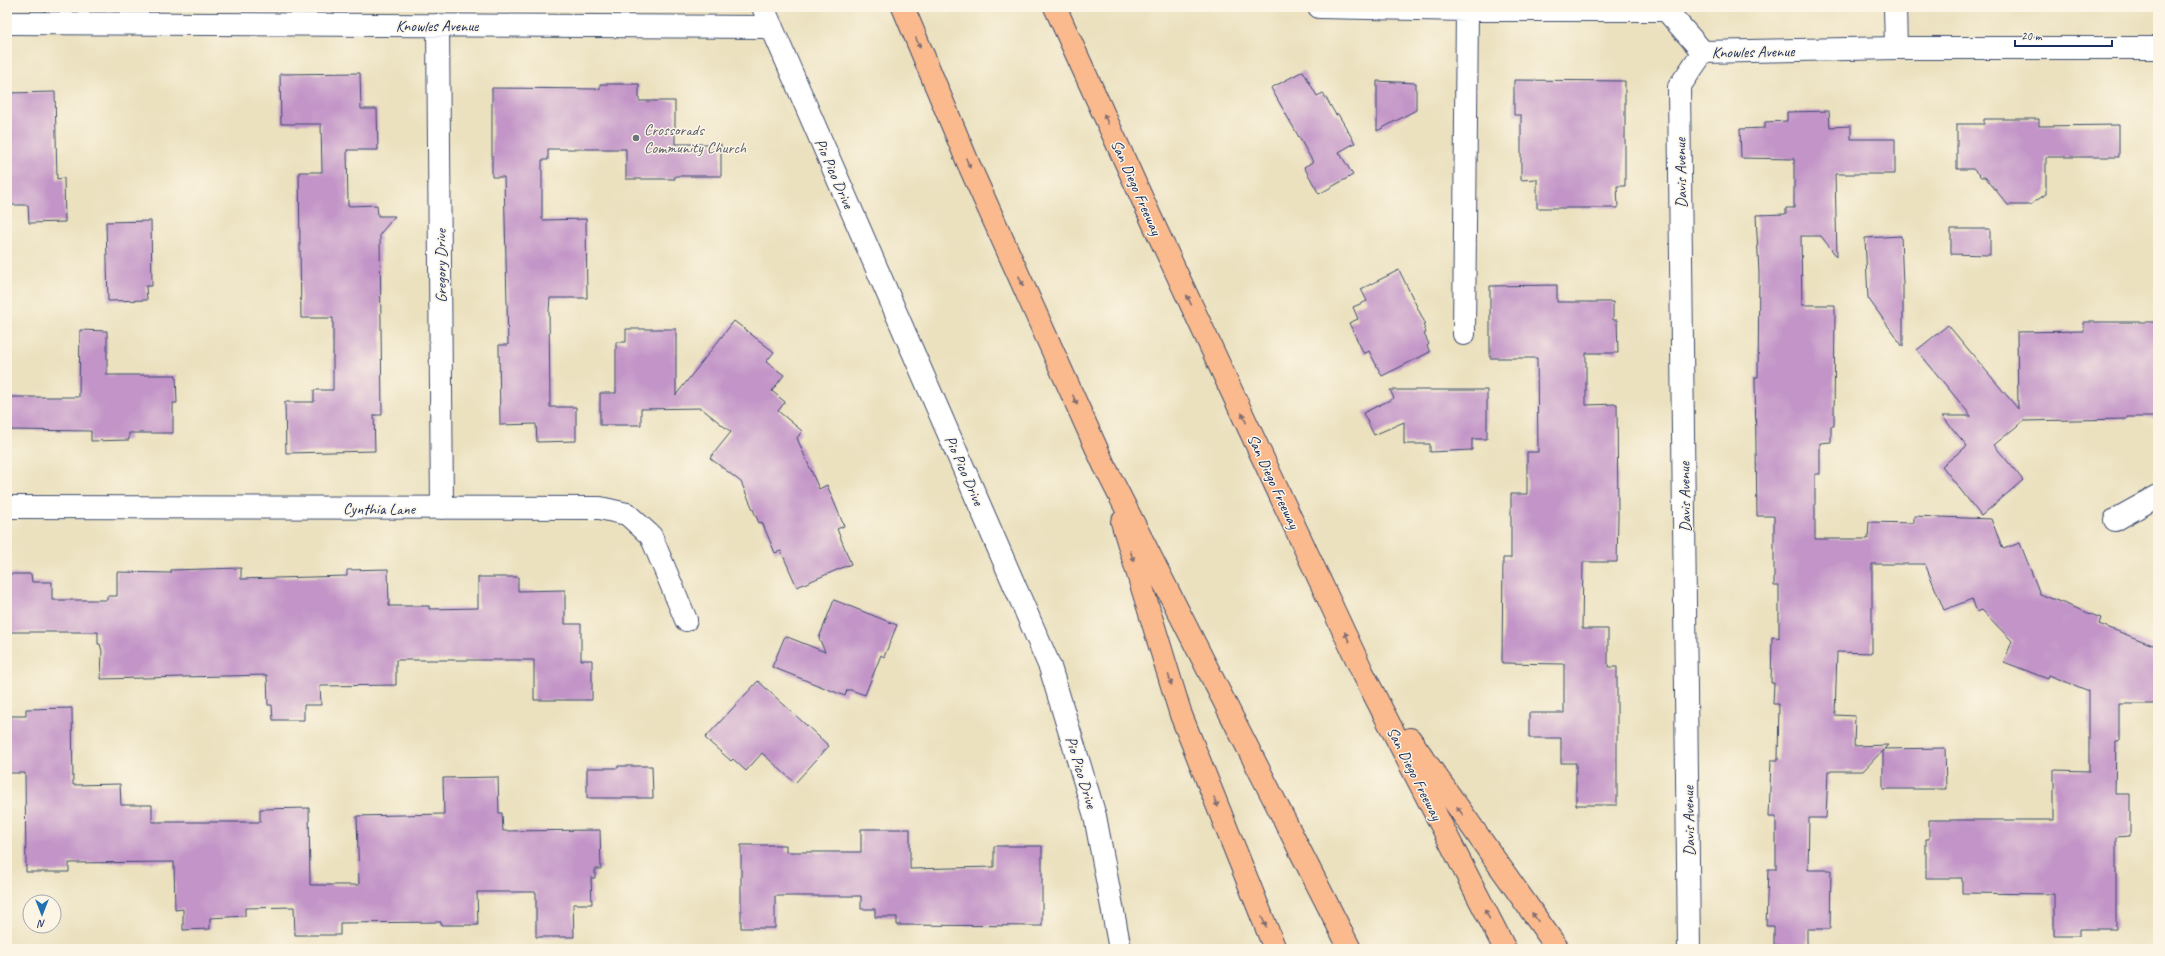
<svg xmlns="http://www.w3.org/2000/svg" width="2165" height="956" font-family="Caveat,sans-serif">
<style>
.building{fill:#c294c7}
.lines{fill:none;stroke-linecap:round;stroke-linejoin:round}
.minor-casing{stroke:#3a4a6d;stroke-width:24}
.highway-casing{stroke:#3a4a6d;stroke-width:24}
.minor{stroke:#fff;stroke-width:22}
.highway{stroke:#fbba8d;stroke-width:22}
.oneway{fill:#806e73}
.worship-dot{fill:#6b7280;stroke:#fcf5e5;stroke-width:1.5}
.labels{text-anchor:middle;stroke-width:3;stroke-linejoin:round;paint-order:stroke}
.street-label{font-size:16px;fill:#1b2f5e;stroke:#fcf5e5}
.worship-label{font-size:16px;fill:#5b616d;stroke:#fcf5e5;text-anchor:start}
</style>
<rect width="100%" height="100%" fill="#fcf5e5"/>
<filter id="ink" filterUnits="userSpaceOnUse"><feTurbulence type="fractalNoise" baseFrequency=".025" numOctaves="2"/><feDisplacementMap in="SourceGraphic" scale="8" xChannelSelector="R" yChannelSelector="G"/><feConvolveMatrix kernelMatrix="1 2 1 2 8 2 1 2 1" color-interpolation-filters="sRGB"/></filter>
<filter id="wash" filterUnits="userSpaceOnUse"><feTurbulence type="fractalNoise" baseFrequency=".012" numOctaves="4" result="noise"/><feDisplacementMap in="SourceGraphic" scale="16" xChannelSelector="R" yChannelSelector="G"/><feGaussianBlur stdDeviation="0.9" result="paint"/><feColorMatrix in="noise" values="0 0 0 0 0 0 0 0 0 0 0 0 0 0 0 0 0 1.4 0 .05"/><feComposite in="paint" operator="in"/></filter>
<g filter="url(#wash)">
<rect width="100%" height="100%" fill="#ebe1bf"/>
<g id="blocks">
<path class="building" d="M 1303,71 L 1317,96 L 1323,93 L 1336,115 L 1338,114 L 1355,143 L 1339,152 L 1353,175 L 1319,194 L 1304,167 L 1313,162 L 1271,88 Z
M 360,73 L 361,109 L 377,109 L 378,150 L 347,150 L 348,206 L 377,205 L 378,216 L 395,216 L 380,234 L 382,415 L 374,415 L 375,451 L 286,453 L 285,402 L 314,402 L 314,390 L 333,390 L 333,318 L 301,318 L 299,172 L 322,172 L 321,124 L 281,124 L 280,74 Z
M 1514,80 L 1625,81 L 1625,186 L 1617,186 L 1618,208 L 1537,208 L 1537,179 L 1521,180 L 1521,115 L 1514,115 Z
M 1377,81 L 1416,83 L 1416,110 L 1377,131 Z
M 600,84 L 639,84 L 639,101 L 675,101 L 675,144 L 721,144 L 721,176 L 675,176 L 675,179 L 626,179 L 626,149 L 548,149 L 548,160 L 542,160 L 542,219 L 543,220 L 586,219 L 587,298 L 550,298 L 549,310 L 550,407 L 576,407 L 576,441 L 537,442 L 536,424 L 500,425 L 499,345 L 508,345 L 504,177 L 492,177 L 492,88 L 600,89 Z
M 55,92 L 57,179 L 64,178 L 65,222 L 29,223 L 28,205 L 11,205 L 11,200 L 7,200 L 7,93 Z
M 1829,111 L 1830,127 L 1851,126 L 1851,139 L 1895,139 L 1895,174 L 1835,174 L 1837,257 L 1821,236 L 1801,236 L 1802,305 L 1835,305 L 1834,426 L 1831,426 L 1831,442 L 1820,443 L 1820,474 L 1815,474 L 1815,539 L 1868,539 L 1869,522 L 1914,523 L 1914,516 L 1991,519 L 2003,549 L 2020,543 L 2040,594 L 2101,618 L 2099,624 L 2158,647 L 2157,704 L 2119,704 L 2119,741 L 2116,741 L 2115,794 L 2130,794 L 2130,836 L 2116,837 L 2116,929 L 2079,929 L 2079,936 L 2054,936 L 2054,894 L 1962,893 L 1962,878 L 1926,878 L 1926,839 L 1929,839 L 1929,820 L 2054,820 L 2054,770 L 2089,771 L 2089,691 L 2049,675 L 2048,679 L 2004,662 L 2012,641 L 1982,610 L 1977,612 L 1972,599 L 1944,610 L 1925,564 L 1872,564 L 1872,653 L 1837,652 L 1835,715 L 1855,716 L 1854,746 L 1888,745 L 1884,749 L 1945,748 L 1946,789 L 1883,789 L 1883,750 L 1863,771 L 1828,771 L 1826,818 L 1809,818 L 1808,870 L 1831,870 L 1830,929 L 1807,929 L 1807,946 L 1774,945 L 1774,926 L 1766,926 L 1768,869 L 1776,869 L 1776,817 L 1769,817 L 1771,760 L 1778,760 L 1779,704 L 1773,704 L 1774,683 L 1771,683 L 1772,637 L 1779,638 L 1779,586 L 1774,586 L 1774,516 L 1757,516 L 1755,377 L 1758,377 L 1759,273 L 1756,215 L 1786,214 L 1786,208 L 1794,208 L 1794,159 L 1741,158 L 1740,129 L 1765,128 L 1765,122 L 1787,121 L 1787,112 Z
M 1984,119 L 2039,119 L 2039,126 L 2119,125 L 2119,157 L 2046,157 L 2046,194 L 2030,205 L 2008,205 L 1985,177 L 1981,177 L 1973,169 L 1957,169 L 1957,124 L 1984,124 Z
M 151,221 L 152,286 L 146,286 L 147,300 L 108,301 L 106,222 Z
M 1951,229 L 1990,229 L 1990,255 L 1951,254 Z
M 1901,236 L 1903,285 L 1903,347 L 1868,298 L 1865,238 Z
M 1399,270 L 1425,323 L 1423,324 L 1426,333 L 1424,334 L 1429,344 L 1427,346 L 1430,352 L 1382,376 L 1369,351 L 1364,354 L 1349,323 L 1358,319 L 1353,307 L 1367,301 L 1361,289 Z
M 1557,285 L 1557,302 L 1613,302 L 1613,320 L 1617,320 L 1618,353 L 1586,353 L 1586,405 L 1617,404 L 1618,517 L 1617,562 L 1583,562 L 1582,629 L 1608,629 L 1608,667 L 1617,667 L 1617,805 L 1576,805 L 1576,763 L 1561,763 L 1561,738 L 1529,738 L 1529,713 L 1564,713 L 1564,664 L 1502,663 L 1503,558 L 1511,558 L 1511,494 L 1527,494 L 1527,452 L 1538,452 L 1537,358 L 1490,358 L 1490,286 Z
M 734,321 L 774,352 L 766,362 L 784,375 L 772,391 L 785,402 L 778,411 L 802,431 L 797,438 L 819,489 L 827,485 L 844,526 L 837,529 L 851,564 L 797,587 L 781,551 L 775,553 L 762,522 L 759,523 L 741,482 L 710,458 L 731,432 L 701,408 L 641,409 L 641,425 L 600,425 L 600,393 L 616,393 L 616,342 L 626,342 L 626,329 L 676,329 L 676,395 Z
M 2084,322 L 2158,322 L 2158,417 L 2127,417 L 2127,419 L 2023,421 L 1994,445 L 2023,480 L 1981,516 L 1942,466 L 1967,446 L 1942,416 L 1971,416 L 1917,350 L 1948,325 L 2018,409 L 2017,332 L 2084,331 Z
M 80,330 L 107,331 L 107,375 L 176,375 L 177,403 L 173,403 L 173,433 L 129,433 L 129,440 L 91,441 L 91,431 L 7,430 L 7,397 L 79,397 Z
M 1390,390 L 1487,390 L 1487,439 L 1472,439 L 1472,450 L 1430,452 L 1430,444 L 1404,444 L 1404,422 L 1374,435 L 1363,413 L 1394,398 Z
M 241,568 L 241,579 L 347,576 L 347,570 L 388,569 L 389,606 L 429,606 L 429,609 L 478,608 L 478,577 L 518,577 L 518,591 L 565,590 L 565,624 L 581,624 L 581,660 L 592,660 L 592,700 L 534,700 L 534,660 L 396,660 L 396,685 L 320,686 L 321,705 L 304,705 L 304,720 L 273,720 L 272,705 L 268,705 L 267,675 L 101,679 L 102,651 L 100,644 L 98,644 L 98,632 L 7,632 L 7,574 L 31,574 L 32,582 L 52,582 L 52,600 L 107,600 L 107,596 L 117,596 L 117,572 L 171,573 L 171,570 Z
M 834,600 L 897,625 L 884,657 L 881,655 L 865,695 L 851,690 L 847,690 L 845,696 L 772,667 L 785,636 L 825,652 L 819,638 Z
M 758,681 L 829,746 L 795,783 L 762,753 L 746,771 L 733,759 L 731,761 L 705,738 Z
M 72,708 L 73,785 L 120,784 L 121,805 L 152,805 L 152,822 L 260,822 L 260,809 L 309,808 L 310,885 L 359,885 L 357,816 L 444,814 L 443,778 L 498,777 L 499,813 L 502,813 L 503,831 L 600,830 L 601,869 L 595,869 L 595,878 L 591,878 L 592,904 L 573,904 L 574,937 L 536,937 L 536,892 L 477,892 L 478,925 L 441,925 L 441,922 L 340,923 L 340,935 L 295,935 L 294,907 L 245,908 L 245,916 L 210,918 L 210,929 L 183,930 L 183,909 L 175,910 L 174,862 L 69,863 L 69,872 L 26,872 L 25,773 L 7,773 L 7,716 L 26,716 L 26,709 Z
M 618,766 L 652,766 L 653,798 L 587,798 L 587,768 L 618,768 Z
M 861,829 L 910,829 L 910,869 L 994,867 L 994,846 L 1042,846 L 1042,926 L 897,925 L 897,917 L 875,917 L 875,909 L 861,909 L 861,896 L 775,896 L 775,928 L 741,928 L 741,845 L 786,845 L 786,852 L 861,852 Z"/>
</g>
</g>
<g filter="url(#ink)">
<use href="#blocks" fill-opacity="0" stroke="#3a4a6d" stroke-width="1"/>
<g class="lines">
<defs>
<path id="minor" d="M 763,7 L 1050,667 L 1095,816 L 1120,949
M 1319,7 L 1467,10 L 1666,10 L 1703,52 L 1896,48 L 2158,48
M 1895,7 L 1896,48
M 7,23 L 772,27
M 438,25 L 442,508
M 1464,334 L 1467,10
M 7,507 L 600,508 L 627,514 L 651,536 L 686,620
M 2115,520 L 2158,496
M 1689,949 L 1679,87 L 1703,52"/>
<path id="highway" d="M 903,7 L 969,165 L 1104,465 L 1350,949
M 1055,7 L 1155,227 L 1363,673 L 1505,949
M 1122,522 L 1181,715 L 1275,949
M 1410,739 L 1558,949"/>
</defs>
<use href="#minor" class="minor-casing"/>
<use href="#highway" class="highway-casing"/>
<use href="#minor" class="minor"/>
<use href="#highway" class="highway"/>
</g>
<defs><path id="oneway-solid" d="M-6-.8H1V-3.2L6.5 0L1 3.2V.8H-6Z"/></defs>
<g class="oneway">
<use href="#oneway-solid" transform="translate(918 43) rotate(67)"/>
<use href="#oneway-solid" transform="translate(1106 119) rotate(-114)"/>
<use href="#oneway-solid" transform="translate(968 163) rotate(67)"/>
<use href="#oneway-solid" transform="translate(1021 281) rotate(66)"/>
<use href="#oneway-solid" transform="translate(1189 300) rotate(-115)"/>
<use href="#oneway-solid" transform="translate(1075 400) rotate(66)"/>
<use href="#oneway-solid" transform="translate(1244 418) rotate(-115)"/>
<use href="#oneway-solid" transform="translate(1132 556) rotate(73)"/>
<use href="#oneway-solid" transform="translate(1347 637) rotate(-115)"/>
<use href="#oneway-solid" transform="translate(1170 680) rotate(73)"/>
<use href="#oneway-solid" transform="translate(1216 802) rotate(68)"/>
<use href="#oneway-solid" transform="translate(1460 811) rotate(-125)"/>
<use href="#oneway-solid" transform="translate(1487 914) rotate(-117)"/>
<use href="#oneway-solid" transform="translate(1535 917) rotate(-125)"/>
<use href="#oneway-solid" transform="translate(1264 922) rotate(68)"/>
</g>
</g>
<circle class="worship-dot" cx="636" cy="138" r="4"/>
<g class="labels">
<g class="street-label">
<text x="437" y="31">Knowles Avenue</text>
<text transform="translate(1753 51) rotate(-1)" y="6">Knowles Avenue</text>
<text transform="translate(835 173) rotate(66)" y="6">Pio Pico Drive</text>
<text transform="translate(1680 173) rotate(-91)" y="6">Davis Avenue</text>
<text transform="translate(1137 187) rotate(66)" y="6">San Diego Freeway</text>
<text transform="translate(440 266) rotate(-90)" y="6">Gregory Drive</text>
<text transform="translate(965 470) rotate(66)" y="6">Pio Pico Drive</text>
<text transform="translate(1274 481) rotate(65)" y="6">San Diego Freeway</text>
<text transform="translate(1684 497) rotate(-91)" y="6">Davis Avenue</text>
<text x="379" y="514">Cynthia Lane</text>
<text transform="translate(1082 772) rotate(73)" y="6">Pio Pico Drive</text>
<text transform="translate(1415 773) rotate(63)" y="6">San Diego Freeway</text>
<text transform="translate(1688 821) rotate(-91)" y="6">Davis Avenue</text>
</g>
<g class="worship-label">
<text x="644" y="135">Crossorads<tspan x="644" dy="18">Community Church</tspan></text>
</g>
</g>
<rect width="2165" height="956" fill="none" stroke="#fcf5e5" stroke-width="24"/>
<g transform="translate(42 914) rotate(180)"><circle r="19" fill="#fcf5e5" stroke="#a2a6af"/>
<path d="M0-3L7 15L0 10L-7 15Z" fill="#1f6fb2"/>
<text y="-6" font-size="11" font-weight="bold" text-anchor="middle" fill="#1b2f5e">N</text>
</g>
<path d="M2015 40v6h97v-6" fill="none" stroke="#1b2f5e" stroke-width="2"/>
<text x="2021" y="40" font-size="12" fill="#1b2f5e" stroke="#fcf5e5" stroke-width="3" paint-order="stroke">20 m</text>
</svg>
